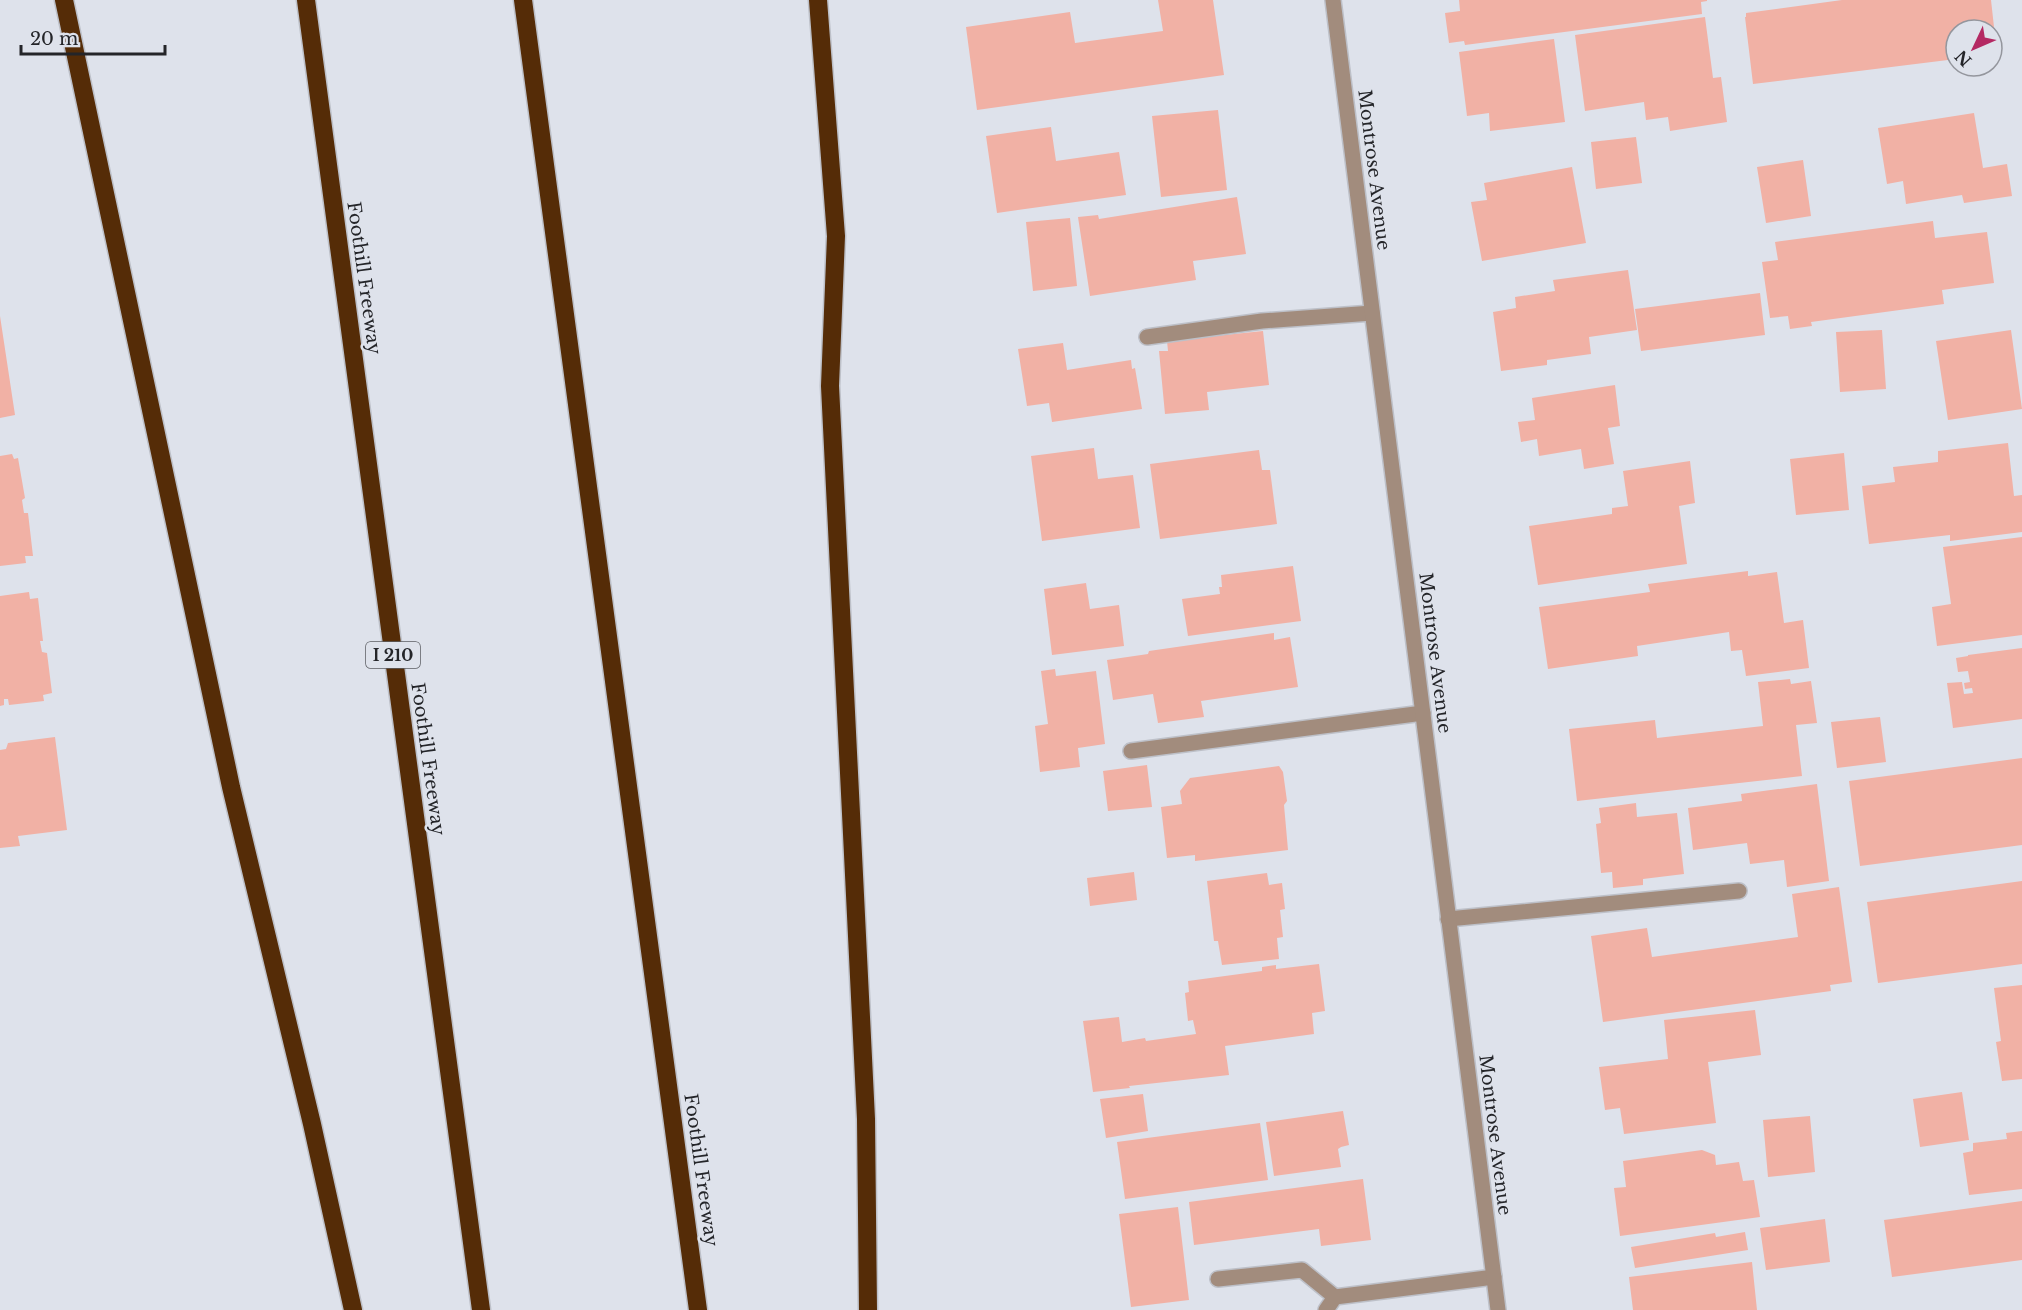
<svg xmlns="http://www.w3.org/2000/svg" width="2022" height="1310" font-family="'Libre Baskerville',serif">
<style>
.building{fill:#f1b1a5}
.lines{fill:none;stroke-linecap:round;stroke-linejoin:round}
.lane-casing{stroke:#bdc0c8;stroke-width:18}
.street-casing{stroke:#bdc0c8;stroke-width:18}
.highway-casing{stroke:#bdc0c8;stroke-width:21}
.lane{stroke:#a28c7d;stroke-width:15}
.street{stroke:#a28c7d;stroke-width:15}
.highway{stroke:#552c07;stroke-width:18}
.labels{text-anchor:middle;stroke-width:5;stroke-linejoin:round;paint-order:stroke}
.shield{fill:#dee2eb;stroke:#5c5e63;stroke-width:1.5}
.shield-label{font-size:16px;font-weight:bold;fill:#242529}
.street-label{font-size:18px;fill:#242529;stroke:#dee2eb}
</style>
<rect width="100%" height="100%" fill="#dee2eb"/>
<path class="building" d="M 1158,0 L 1213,0 L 1224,75 L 977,110 L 966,27 L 1070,12 L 1075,43 L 1163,31 Z
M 1459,0 L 1707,0 L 1707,1 L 1701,2 L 1702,14 L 1465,45 L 1464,41 L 1449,43 L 1445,13 L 1460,11 Z
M 1842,0 L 1991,0 L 1997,54 L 1992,55 L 1992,30 L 1956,30 L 1956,59 L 1753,84 L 1745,17 L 1746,17 L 1746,13 Z
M 1705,17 L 1713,78 L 1721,77 L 1727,122 L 1670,131 L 1668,117 L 1646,120 L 1644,102 L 1585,111 L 1575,35 Z
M 1554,39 L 1565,122 L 1490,131 L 1489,113 L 1467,116 L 1459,52 Z
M 1218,110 L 1227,190 L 1161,197 L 1152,116 Z
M 1974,113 L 1983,168 L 2007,164 L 2012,196 L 1964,203 L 1962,195 L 1906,204 L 1903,181 L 1887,184 L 1878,128 Z
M 1051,127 L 1056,161 L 1119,152 L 1126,195 L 997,213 L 986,136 Z
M 1636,137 L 1642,183 L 1596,189 L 1591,142 Z
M 1803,160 L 1811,216 L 1766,223 L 1757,167 Z
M 1572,167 L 1586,243 L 1482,261 L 1471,202 L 1487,200 L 1484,183 Z
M 1237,197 L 1246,254 L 1193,261 L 1196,280 L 1090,296 L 1078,217 L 1098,215 L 1099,219 Z
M 1070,218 L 1077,286 L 1033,291 L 1026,222 Z
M 1933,221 L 1935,238 L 1987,232 L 1994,283 L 1942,290 L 1944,304 L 1811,322 L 1812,326 L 1790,329 L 1788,316 L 1770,318 L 1762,262 L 1778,260 L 1775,242 Z
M 1628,270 L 1637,330 L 1589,337 L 1591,354 L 1547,360 L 1547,365 L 1501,371 L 1493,312 L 1516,308 L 1515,297 L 1555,291 L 1553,280 Z
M 1760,293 L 1765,335 L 1641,351 L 1635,309 Z
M 0,316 L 15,415 L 0,418 Z
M 1882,330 L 1886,389 L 1840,392 L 1836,332 Z
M 2011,330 L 2022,409 L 1948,420 L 1936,341 Z
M 1263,331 L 1269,385 L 1207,392 L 1209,410 L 1165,414 L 1159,351 L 1168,351 L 1167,341 Z
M 1063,343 L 1067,370 L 1131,360 L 1132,369 L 1135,368 L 1142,409 L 1052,422 L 1049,403 L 1027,406 L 1018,349 Z
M 1615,385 L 1620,426 L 1608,428 L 1614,464 L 1584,469 L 1581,449 L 1539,456 L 1537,439 L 1521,442 L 1518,422 L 1535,420 L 1532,398 Z
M 2008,443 L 2014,496 L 2022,495 L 2022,532 L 1950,541 L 1950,535 L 1869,544 L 1862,486 L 1895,482 L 1893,467 L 1938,462 L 1938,451 Z
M 1094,448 L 1098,479 L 1133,475 L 1140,528 L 1042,541 L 1031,456 Z
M 1259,450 L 1262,470 L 1270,470 L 1277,524 L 1160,539 L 1150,464 Z
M 1844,453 L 1849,510 L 1796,515 L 1790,459 Z
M 12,454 L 14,459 L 18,458 L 25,498 L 22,500 L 24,513 L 28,513 L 33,556 L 25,556 L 26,563 L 0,566 L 0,456 Z
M 1690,461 L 1695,503 L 1679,506 L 1687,564 L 1538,585 L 1529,526 L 1612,514 L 1612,508 L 1628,506 L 1623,471 Z
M 2022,537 L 2022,635 L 1937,646 L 1932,607 L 1951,604 L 1943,547 Z
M 1293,566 L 1301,621 L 1188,636 L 1182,599 L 1220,594 L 1219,587 L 1222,587 L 1221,575 Z
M 1748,571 L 1748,576 L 1777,572 L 1784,623 L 1803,620 L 1809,668 L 1746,676 L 1742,650 L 1731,651 L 1729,632 L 1637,646 L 1638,656 L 1548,669 L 1539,607 L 1650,592 L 1648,584 Z
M 1086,583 L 1090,609 L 1119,605 L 1124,646 L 1052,655 L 1044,589 Z
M 29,592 L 30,599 L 38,598 L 43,641 L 40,641 L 42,652 L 47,653 L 52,693 L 43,695 L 44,701 L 9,705 L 8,699 L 4,699 L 4,705 L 0,706 L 0,596 Z
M 1274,633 L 1274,640 L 1290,637 L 1298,687 L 1201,701 L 1204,717 L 1158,723 L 1153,694 L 1113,700 L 1107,660 L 1148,654 L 1149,651 Z
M 2022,648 L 2022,719 L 1953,728 L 1947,683 L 1962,682 L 1964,694 L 1973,693 L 1972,688 L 1965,689 L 1964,683 L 1970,682 L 1968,671 L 1958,672 L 1956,658 L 1968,656 L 1968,655 Z
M 1055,669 L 1056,676 L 1096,671 L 1105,744 L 1078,748 L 1080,767 L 1040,772 L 1035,726 L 1048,724 L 1041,671 Z
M 1790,679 L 1791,684 L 1811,681 L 1817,723 L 1796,725 L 1802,776 L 1577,801 L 1569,729 L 1655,720 L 1657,738 L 1763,726 L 1758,682 Z
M 1880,717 L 1886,762 L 1837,768 L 1831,722 Z
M 55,737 L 67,830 L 18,836 L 20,846 L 0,848 L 0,750 L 6,749 L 8,743 Z
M 2022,758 L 2022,845 L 1860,866 L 1849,781 Z
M 1147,765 L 1152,807 L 1108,811 L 1103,771 Z
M 1279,766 L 1283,772 L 1287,801 L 1284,805 L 1288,850 L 1195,861 L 1195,855 L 1167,858 L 1161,807 L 1182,804 L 1180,791 L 1190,778 Z
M 1817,784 L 1829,881 L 1787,887 L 1784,860 L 1750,864 L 1747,843 L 1693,850 L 1688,808 L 1742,801 L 1741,794 Z
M 1636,803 L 1637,817 L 1677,813 L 1684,874 L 1643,879 L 1643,885 L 1613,888 L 1612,872 L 1601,873 L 1596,824 L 1601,823 L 1599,808 Z
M 1134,872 L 1137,900 L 1090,906 L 1087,878 Z
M 1267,873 L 1269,885 L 1282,883 L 1285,909 L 1280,910 L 1283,937 L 1277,938 L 1279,959 L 1222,965 L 1218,941 L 1214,941 L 1207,881 Z
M 2022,881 L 2022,964 L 1878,983 L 1867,902 Z
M 1839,887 L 1852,982 L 1830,985 L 1831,991 L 1603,1022 L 1591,936 L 1647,928 L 1652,957 L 1798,937 L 1792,894 Z
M 1319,964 L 1325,1011 L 1312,1013 L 1314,1034 L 1225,1046 L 1229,1075 L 1129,1086 L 1130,1088 L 1093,1092 L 1083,1021 L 1119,1017 L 1122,1042 L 1145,1038 L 1146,1041 L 1196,1034 L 1193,1020 L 1188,1021 L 1185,993 L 1189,992 L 1188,981 L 1262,971 L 1262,967 L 1276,965 L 1276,969 Z
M 2022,985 L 2022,1079 L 2002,1081 L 1996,1042 L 2001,1041 L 1994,988 Z
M 1755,1010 L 1761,1055 L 1708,1062 L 1716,1123 L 1624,1134 L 1620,1108 L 1605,1110 L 1599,1067 L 1668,1059 L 1664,1020 Z
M 1962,1092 L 1969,1140 L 1920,1147 L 1913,1099 Z
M 1143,1094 L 1148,1131 L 1106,1138 L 1100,1099 Z
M 1343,1111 L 1349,1145 L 1341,1147 L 1338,1149 L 1341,1167 L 1274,1176 L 1266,1122 Z
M 1810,1116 L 1815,1172 L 1768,1177 L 1763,1120 Z
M 1260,1123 L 1268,1180 L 1125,1199 L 1117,1142 Z
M 2022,1131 L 2022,1189 L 1969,1195 L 1963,1153 L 1973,1151 L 1973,1143 L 2007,1139 L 2006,1133 Z
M 1702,1150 L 1715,1155 L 1716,1165 L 1739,1162 L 1743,1181 L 1754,1180 L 1760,1217 L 1620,1236 L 1614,1188 L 1626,1187 L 1623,1161 Z
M 1363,1179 L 1371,1240 L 1321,1246 L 1319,1229 L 1194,1245 L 1189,1202 Z
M 2022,1201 L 2022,1260 L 1892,1277 L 1884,1220 Z
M 1178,1207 L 1189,1300 L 1131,1307 L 1119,1214 Z
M 1825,1219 L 1830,1262 L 1766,1270 L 1760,1228 Z
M 1745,1232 L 1748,1250 L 1635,1268 L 1631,1247 L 1715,1233 L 1716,1237 Z
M 1752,1262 L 1757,1310 L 1633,1310 L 1629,1277 Z"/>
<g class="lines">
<defs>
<path id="lane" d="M 1147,337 L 1262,321 L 1372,313
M 1131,751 L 1423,713
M 1448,919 L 1739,891
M 1218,1279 L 1302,1270 L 1335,1297 L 1494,1277
M 1326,1310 L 1335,1297"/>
<path id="street" d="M 1333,0 L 1498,1310"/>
<path id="highway" d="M 64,0 L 231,787 L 312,1124 L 353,1310
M 306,0 L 481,1310
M 523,0 L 698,1310
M 818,0 L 836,236 L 830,386 L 866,1119 L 868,1310"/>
</defs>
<use href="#lane" class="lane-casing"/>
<use href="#street" class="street-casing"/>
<use href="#highway" class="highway-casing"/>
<use href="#lane" class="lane"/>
<use href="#street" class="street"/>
<use href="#highway" class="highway"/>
</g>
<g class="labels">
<rect class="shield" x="366" y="642" width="54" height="26" rx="4.5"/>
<g class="shield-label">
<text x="393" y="661">I 210</text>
</g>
<g class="street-label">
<text transform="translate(1374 170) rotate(83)" y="6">Montrose Avenue</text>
<text transform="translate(364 278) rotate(82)" y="6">Foothill Freeway</text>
<text transform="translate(1435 653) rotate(83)" y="6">Montrose Avenue</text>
<text transform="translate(428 759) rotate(82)" y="6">Foothill Freeway</text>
<text transform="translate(1495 1135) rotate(83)" y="6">Montrose Avenue</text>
<text transform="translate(701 1170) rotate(82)" y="6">Foothill Freeway</text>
</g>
</g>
<g transform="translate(1974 48) rotate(226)"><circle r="28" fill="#dee2eb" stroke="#94969d" stroke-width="1.5"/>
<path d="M0-4.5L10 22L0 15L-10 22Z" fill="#b42963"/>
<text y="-9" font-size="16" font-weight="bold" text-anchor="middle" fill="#242529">N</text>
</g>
<path d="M21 45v9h144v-9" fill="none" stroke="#242529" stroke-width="3"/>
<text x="30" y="45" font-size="18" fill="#242529" stroke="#dee2eb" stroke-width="4.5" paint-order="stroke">20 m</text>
</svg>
